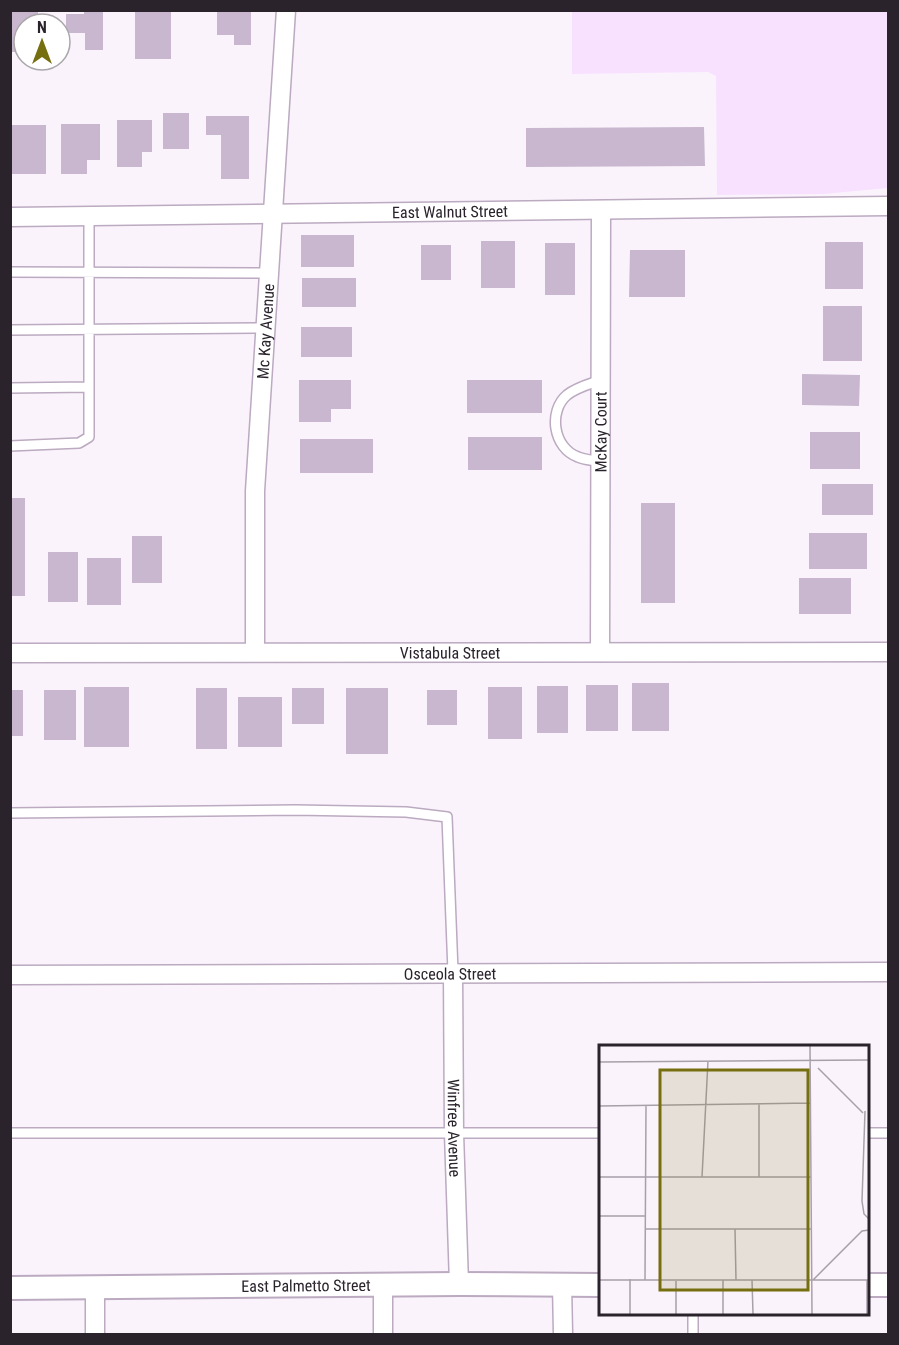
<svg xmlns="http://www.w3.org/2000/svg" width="899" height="1345" font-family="'Roboto Condensed',sans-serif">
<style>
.built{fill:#f8e1ff}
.building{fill:#c8b7ce}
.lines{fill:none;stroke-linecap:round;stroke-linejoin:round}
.service-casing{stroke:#bbaac0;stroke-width:12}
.minor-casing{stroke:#bbaac0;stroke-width:21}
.tertiary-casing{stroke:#bbaac0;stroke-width:26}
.service{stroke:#fff;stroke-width:9}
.minor{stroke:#fff;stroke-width:18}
.tertiary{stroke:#fff;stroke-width:22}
.labels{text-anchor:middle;stroke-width:4.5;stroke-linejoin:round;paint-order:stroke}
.street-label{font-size:16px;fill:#2a232c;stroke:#fff}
.inset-road{fill:none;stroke:#a7a0a9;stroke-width:1.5}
.view{fill:#766f0f;fill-opacity:0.15;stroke:#766f0f;stroke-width:3}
.inset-edge{fill:none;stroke:#2a232c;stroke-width:3}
</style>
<rect width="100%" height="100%" fill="#faf3fc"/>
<path class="built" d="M 572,11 L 887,11 L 888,188 L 823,194 L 717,195 L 716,76 L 708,72 L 572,74 Z"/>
<path class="building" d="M 10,10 L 38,10 L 38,24 L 24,24 L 24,52 L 10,52 Z
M 84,10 L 103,10 L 103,50 L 85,50 L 85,33 L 66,33 L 66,14 L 84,14 Z
M 135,10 L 171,10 L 171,59 L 135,59 Z
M 217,10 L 251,10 L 251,45 L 234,45 L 234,35 L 217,35 Z
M 163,113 L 189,113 L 189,149 L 163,149 Z
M 206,116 L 249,116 L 249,179 L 221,179 L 221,135 L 206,135 Z
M 117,120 L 152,120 L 152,152 L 142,152 L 142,167 L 117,167 Z
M 61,124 L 100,124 L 100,160 L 87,160 L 87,174 L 61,174 Z
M 10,125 L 46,125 L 46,174 L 10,174 Z
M 704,127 L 705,166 L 526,167 L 526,128 Z
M 301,235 L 354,235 L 354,267 L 301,267 Z
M 481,241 L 515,241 L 515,288 L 481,288 Z
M 825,242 L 863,242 L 863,289 L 825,289 Z
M 545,243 L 575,243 L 575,295 L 545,295 Z
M 421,245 L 451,245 L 451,280 L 421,280 Z
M 630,250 L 685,250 L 685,297 L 629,297 Z
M 302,278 L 356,278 L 356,307 L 302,307 Z
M 823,306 L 862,306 L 862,361 L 823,361 Z
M 301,327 L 352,327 L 352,357 L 301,357 Z
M 802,374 L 860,375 L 859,406 L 802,405 Z
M 299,380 L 351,380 L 351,409 L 331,409 L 331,422 L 299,422 Z
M 467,380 L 542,380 L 542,413 L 467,413 Z
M 810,432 L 860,432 L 860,469 L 810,469 Z
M 468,437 L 542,437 L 542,470 L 468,470 Z
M 300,439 L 373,439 L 373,473 L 300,473 Z
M 822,484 L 873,484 L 873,515 L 822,515 Z
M 10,498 L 25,498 L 25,596 L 10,596 Z
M 641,503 L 675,503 L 675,603 L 641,603 Z
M 809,533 L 867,533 L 867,569 L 809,569 Z
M 132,536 L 162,536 L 162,583 L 132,583 Z
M 48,552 L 78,552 L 78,602 L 48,602 Z
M 87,558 L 121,558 L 121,605 L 87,605 Z
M 799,578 L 851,578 L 851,614 L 799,614 Z
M 632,683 L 669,683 L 669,731 L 632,731 Z
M 586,685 L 618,685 L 618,731 L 586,731 Z
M 537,686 L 568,686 L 568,733 L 537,733 Z
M 84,687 L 129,687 L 129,747 L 84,747 Z
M 488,687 L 522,687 L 522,739 L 488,739 Z
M 196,688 L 227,688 L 227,749 L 196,749 Z
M 292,688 L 324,688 L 324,724 L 292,724 Z
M 346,688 L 388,688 L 388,754 L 346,754 Z
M 10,690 L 23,690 L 23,736 L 10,736 Z
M 44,690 L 76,690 L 76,740 L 44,740 Z
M 427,690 L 457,690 L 457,725 L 427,725 Z
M 238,697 L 282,697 L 282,747 L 238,747 Z"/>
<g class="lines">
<defs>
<path id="service" d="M 10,272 L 270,273
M 10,330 L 266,328
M 10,388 L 89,387
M 10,446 L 79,443 L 89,437 L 89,216
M 601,462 C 593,460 585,460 578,457 C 553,448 548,411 567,395 C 577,387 590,384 601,380
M 10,813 L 295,810 L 406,812 L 447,817 L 453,972
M 10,1133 L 600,1133
M 868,1133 L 888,1133
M 693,1314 L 693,1334"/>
<g id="minor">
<path id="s1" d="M 10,217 L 888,206"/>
<path id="s2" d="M 255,652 L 255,491 L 286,10"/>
<path id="s3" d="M 600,652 L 601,210"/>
<path id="s4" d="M 10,653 L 888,652"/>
<path id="s5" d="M 453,972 L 454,1133 L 459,1284"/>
<path id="s6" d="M 10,975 L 888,972"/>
<path d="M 383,1284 L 383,1334"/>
<path d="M 562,1284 L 563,1334"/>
<path d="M 95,1287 L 95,1334"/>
</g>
<g id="tertiary">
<path d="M 868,1285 L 888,1285"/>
<path id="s7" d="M 10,1288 L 459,1284 L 600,1285"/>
</g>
</defs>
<use href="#service" class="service-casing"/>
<use href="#minor" class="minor-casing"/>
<use href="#tertiary" class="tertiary-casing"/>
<use href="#service" class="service"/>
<use href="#minor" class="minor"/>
<use href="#tertiary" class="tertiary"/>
</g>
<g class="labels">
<g class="street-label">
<text dy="6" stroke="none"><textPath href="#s1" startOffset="440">East Walnut Street</textPath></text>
<text dy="6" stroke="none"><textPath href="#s2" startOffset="321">Mc Kay Avenue</textPath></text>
<text dy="6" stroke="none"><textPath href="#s3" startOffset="220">McKay Court</textPath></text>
<text dy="6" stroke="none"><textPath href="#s4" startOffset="440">Vistabula Street</textPath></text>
<text dy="6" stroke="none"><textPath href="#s6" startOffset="440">Osceola Street</textPath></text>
<text dy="6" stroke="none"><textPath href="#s5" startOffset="156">Winfree Avenue</textPath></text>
<text dy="6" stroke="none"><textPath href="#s7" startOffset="296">East Palmetto Street</textPath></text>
</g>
</g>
<g transform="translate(599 1045)">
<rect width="270" height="270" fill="#faf3fc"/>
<path class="inset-road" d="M 211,1 L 213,269M 0,17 L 270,15M 219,23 L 264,68M 0,61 L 212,58M 266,66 L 263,156 L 265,169 L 270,174M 0,132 L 212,132M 103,132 L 109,16M 160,132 L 160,59M 0,171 L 47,171M 47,184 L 213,184M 136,184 L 137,235M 31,234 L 31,269M 0,235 L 270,235M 46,235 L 47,61M 124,235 L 124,269M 153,235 L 154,269M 214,235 L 263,186 L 270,185M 268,235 L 268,269M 77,236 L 77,269"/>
<path class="view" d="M 61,25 L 209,25 L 209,245 L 61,245 Z"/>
<rect width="270" height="270" class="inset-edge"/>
</g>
<rect width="899" height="1345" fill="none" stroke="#2a232c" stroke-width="24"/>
<g transform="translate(42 42)"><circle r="28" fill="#ffffff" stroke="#aaa7ab" stroke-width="1.5"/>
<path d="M0-4.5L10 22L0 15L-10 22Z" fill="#766f0f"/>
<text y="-9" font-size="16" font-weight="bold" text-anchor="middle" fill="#2a232c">N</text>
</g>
</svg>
